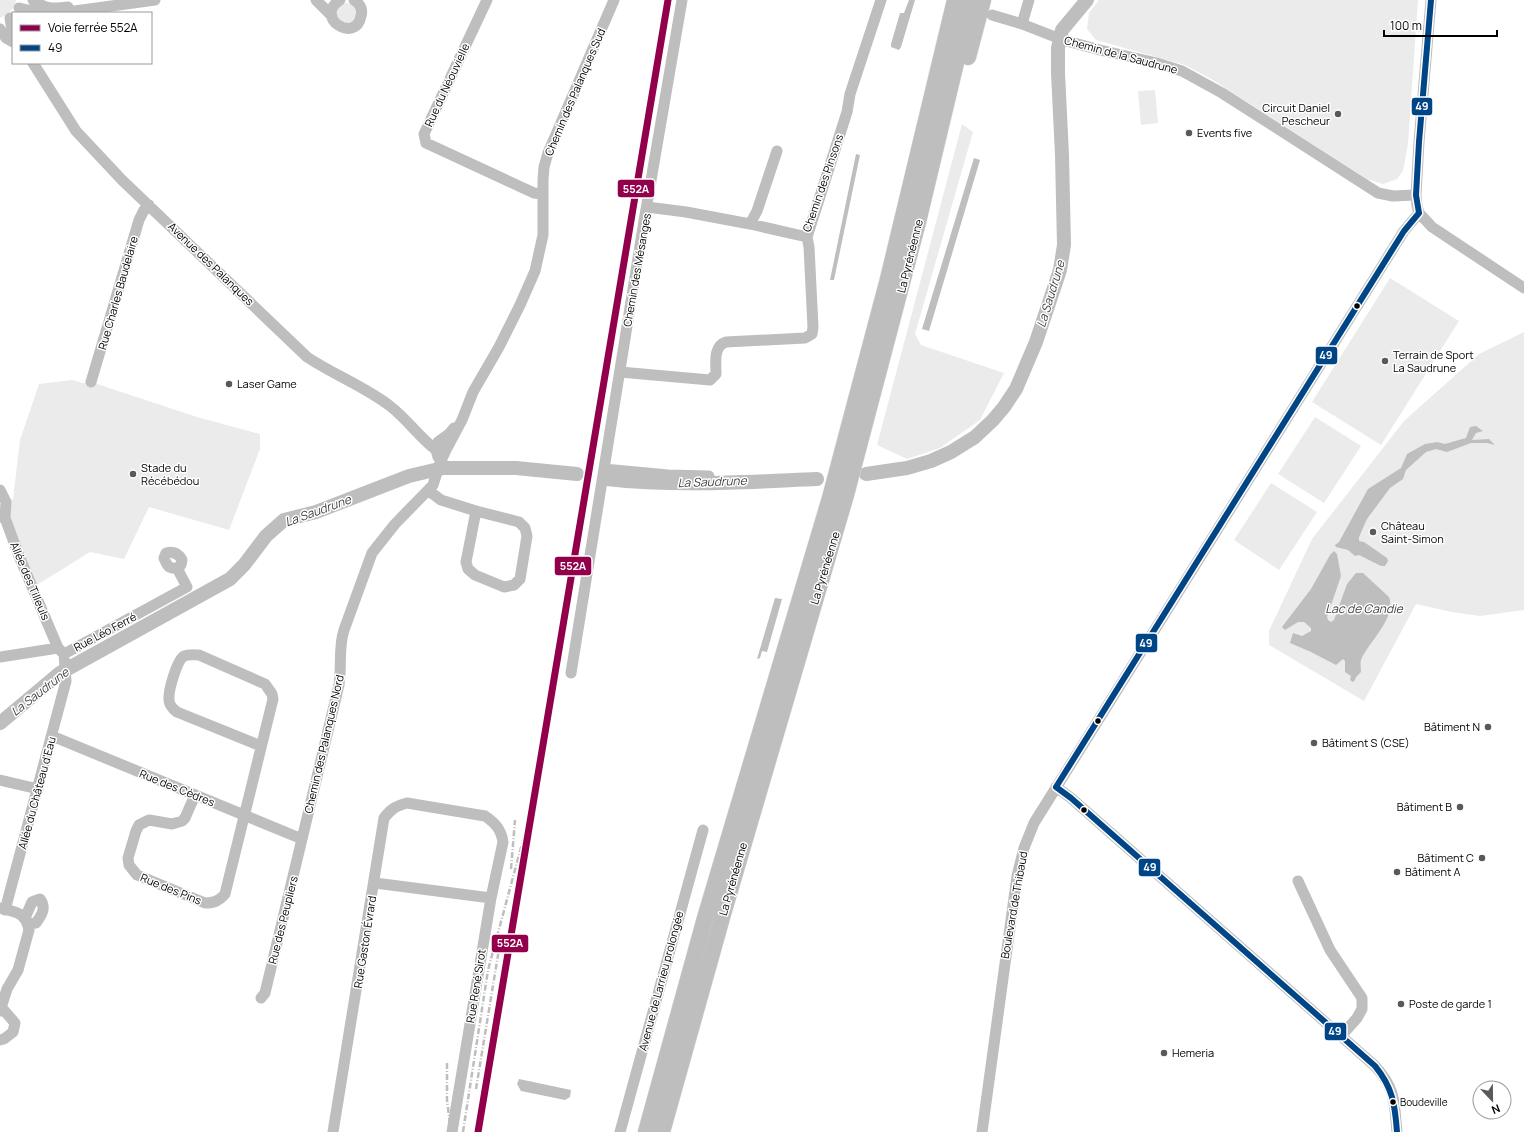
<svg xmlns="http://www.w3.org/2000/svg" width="1524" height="1132" font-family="Manrope,sans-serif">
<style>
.green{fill:#ebebeb}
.water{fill:#bebebe}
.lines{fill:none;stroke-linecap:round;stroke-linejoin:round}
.river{stroke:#bebebe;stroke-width:14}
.highway-casing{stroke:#dbdbdb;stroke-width:17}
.minor{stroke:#bebebe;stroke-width:11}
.highway{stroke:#bebebe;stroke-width:16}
.rail{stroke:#bebebe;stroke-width:2.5;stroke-dasharray:6 2 1 2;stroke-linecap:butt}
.bus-1-casing{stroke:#fff;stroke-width:9}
.bus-1{stroke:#004687;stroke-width:6}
.rail-1-casing{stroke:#fff;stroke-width:10}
.rail-1{stroke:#92004c;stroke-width:7}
.poi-dot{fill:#595959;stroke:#fff;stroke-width:1.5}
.bus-dot{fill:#000;stroke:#fff;stroke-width:1.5}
.labels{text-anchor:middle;stroke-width:3;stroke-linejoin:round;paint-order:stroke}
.bus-label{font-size:10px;fill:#000;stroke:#fff;text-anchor:start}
.street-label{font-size:11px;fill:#000;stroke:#fff}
.poi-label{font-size:11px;fill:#000;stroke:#fff;text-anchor:start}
.water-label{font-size:12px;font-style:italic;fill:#434343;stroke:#fff}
.line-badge{stroke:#fff;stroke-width:1.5}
.badge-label{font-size:11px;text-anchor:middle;font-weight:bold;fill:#fff}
</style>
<rect width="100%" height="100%" fill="#fff"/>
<path class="green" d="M 0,0 L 16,0 C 14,10 8,14 0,18 Z
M 1099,0 L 1418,0 L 1408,144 L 1403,171 L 1397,179 L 1383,184 L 1367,179 L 1213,80 L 1185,65 L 1096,40 L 1087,29 L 1089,13 Z
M337 13a10 10 0 1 1 20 0a10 10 0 1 1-20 0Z
M 1155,90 L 1158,123 L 1141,125 L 1138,91 Z
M 962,124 L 973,132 L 915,334 L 921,345 L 1004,373 L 980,420 L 940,448 L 907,459 L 877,445 Z
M 1390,278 L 1459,321 L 1381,445 L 1312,402 Z
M 1524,332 L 1524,610 L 1480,616 L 1452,612 L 1416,604 L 1364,701 L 1269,645 L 1269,631 L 1312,539 L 1404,421 L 1479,354 Z
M 72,380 L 83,383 L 91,382 L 197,417 L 260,434 L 260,449 L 229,530 L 149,507 L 124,559 L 90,552 L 32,588 L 5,518 L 6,502 L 13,499 L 20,440 L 39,384 Z
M 1315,417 L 1361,446 L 1324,503 L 1278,474 Z
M 1271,483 L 1317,512 L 1279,570 L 1234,540 Z"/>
<path class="water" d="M 909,0 L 915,0 L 901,47 L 899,50 L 891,47 L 891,44 L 900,13 L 904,13 Z
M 856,154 L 860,155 L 834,280 L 830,280 Z
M 974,158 L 980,160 L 929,331 L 922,329 Z
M 1476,426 L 1483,431 L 1476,433 L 1472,440 L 1489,439 L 1495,445 L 1487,443 L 1471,443 L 1447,452 L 1436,449 L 1426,452 L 1406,470 L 1403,479 L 1390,488 L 1367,519 L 1359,537 L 1359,541 L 1364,542 L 1387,558 L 1388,561 L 1385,566 L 1381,566 L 1359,555 L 1355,556 L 1348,550 L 1336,547 L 1335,545 L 1339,542 L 1368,489 L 1401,468 L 1407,454 L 1425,444 L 1437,442 L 1445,444 L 1466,438 L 1470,427 Z
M 1334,551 L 1337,554 L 1341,576 L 1327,617 L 1328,620 L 1331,622 L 1334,620 L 1347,584 L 1356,573 L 1363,573 L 1389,597 C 1397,618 1368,642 1361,660 C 1360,663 1361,669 1361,672 L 1356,677 L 1355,680 L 1353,682 L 1350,680 L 1351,676 L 1345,672 L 1345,661 L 1343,659 L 1336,665 L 1311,652 L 1290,643 L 1293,633 L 1302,636 L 1311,631 L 1311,628 L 1304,622 L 1298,622 L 1285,630 L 1282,627 L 1311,589 L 1330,555 Z
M 775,598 L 782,599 L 767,652 L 762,651 L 760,658 L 757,659 Z
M 519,1079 L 571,1090 L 570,1097 L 565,1100 L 521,1091 L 517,1084 Z"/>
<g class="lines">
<path class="river" d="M 866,474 L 907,468 L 931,461 L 951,452 L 975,437 L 993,420 L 1004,407 L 1016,389 L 1036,342 L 1060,270 L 1064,245 L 1062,155 L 1058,73 L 1058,48 L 1062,30 L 1087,0
M 607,479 C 677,487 747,482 817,479
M 0,723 L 60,673 L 230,579 L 244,565 L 266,536 L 284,520 L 316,512 L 409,476 L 443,468 L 516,468 L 577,474"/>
<defs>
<path id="highway" d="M 968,57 L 983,0
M 646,1132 L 705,918 L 830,498 L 888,279 L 955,0
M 662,1132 L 723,914 L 846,495 L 918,222 L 971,0"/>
</defs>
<use href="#highway" class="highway-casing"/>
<path class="minor" d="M 33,0 C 45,9 53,9 68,7
M 316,0 L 332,16
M 340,0 C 313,18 356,44 361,16 C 363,9 360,4 354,0
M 487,0 L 424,134 L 426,143 L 534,193 L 543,194
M 1029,0 L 1022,24 L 1063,40 L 1100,50 L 1157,63 L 1182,71 L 1222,93 L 1378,193 L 1393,196 L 1416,195
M 1431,0 L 1419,142 L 1416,195 L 1417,206 L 1419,213 L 1432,227 L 1524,288
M 19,8 L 42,13
M 60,13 L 155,0
M 992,15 L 1022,24
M 10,18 L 13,37
M 0,29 L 6,38 L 13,42
M 33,63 L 76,131 L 122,180 L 307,357 C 334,375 364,386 390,406 C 407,419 419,437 436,450
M 647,207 L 686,212 L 750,224 L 807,237 L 847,112 L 850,94 L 881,0
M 750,224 L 757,211 L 777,151
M 620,372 L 710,380 L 716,374 C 716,363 713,346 726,342 L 805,338 L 812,334 L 813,327 L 809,247 L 807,237
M 91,382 L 139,220 L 144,210 L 149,205
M 438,457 L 436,450 L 438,442 L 449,434 L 454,428
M 604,469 L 668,475 L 709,476
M 0,490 L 6,502 L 5,518
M 429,491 L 441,500 L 476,511
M 476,511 L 519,522 L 525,528 L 527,536 L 520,579 L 514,585 L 504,587 L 475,575 L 468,569 L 466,562 Z
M 0,517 L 5,518 L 19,556 L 58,648
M 0,657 L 58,648 L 64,654 L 187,587 L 177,568 L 181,565 L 182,560 C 179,554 174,551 166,553 L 164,558 C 167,565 168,569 177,568
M 571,673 L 644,221 L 682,0
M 52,736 L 302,839
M 0,780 L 38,789
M 1056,787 L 1071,798 L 1375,1066 C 1396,1089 1394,1102 1397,1132
M 195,795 L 185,818 L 182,821 L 172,824 L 149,820 L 139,825 L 136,831 L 128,858 L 129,865 L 137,875 L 205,903 C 214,903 219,901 225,894 L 273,699 L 272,694 L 265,684 L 199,655 C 194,655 189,654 184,656 C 177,660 168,691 169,700 C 169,705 173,709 177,712 L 261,746
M 1298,881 L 1330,950 L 1362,998 L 1362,1009 L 1357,1018 L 1341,1036
M 375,883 L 491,898
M 0,908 C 15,912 26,912 29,930 L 18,970 L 7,989 L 0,1011
M 5,910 L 66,681 L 64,654
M 25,918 L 32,902 L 40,899 C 47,908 41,916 36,923 L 28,924
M 261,998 L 265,993 L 339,685 C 342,666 338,648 344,630 L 372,553 L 395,524 L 433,485 L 440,463 L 446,450 L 462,420 L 473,392 L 499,347 L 520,305 L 535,271 L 543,235 L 543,180 L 544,167 L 548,153 L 614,0
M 0,1040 L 4,1039 L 13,1032 L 15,1023 L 2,1008
M 333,1132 L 384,818 C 391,809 396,806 407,803 L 485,816 C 495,823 501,829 503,842 L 491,898 L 452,1132
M 620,1132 L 703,830
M 982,1132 L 1017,876 L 1024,848 L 1034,823 L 1404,231 L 1419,213"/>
<use href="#highway" class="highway"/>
<path class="rail" d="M 511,869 L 515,820
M 447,1063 L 447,1100 L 451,1132
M 476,1089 L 499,949
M 463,1132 L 488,970 L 533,803"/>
<defs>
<path id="bus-1" d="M 1419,213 L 1416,195 L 1419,142 L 1431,0
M 1056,787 L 1404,231 L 1419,213
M 1056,787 L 1071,798 L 1375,1066 C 1393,1088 1395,1105 1397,1132"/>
</defs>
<use href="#bus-1" class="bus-1-casing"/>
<use href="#bus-1" class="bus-1"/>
<defs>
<path id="rail-1" d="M 478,1132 L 668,0"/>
</defs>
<use href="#rail-1" class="rail-1-casing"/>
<use href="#rail-1" class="rail-1"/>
</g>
<g class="poi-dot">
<circle cx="1338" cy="114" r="4"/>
<circle cx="1189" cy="133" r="4"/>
<circle cx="1385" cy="361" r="4"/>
<circle cx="229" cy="384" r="4"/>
<circle cx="133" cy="474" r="4"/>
<circle cx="1373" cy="532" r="4"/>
<circle cx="1488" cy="727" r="4"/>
<circle cx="1314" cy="743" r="4"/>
<circle cx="1460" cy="807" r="4"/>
<circle cx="1482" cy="858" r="4"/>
<circle cx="1397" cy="872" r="4"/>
<circle cx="1401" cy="1004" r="4"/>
<circle cx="1164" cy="1053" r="4"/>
</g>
<g class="bus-dot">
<circle cx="1357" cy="306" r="3.5"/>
<circle cx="1098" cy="721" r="3.5"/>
<circle cx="1084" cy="810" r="3.5"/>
<circle cx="1393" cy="1102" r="3.5"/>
</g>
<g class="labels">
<g class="bus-label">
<text x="1400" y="1106">Boudeville</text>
</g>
<g class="street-label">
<text transform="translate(1121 55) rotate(15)" y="4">Chemin de la Saudrune</text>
<text transform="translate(447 85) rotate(-65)" y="4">Rue du Néouvielle</text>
<text transform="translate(575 92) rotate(-67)" y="4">Chemin des Palanques Sud</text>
<text transform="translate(823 183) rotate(-71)" y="4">Chemin des Pinsons</text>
<text transform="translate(910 256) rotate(-76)" y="4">La Pyrénéenne</text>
<text transform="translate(211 264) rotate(44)" y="4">Avenue des Palanques</text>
<text transform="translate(637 270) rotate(-80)" y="4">Chemin des Mésanges</text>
<text transform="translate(118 293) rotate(-74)" y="4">Rue Charles Baudelaire</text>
<text transform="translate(825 568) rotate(-73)" y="4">La Pyrénéenne</text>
<text transform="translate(30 581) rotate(67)" y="4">Allée des Tilleuls</text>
<text transform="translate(105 632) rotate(-28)" y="4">Rue Léo Ferré</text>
<text transform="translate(324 744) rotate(-77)" y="4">Chemin des Palanques Nord</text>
<text transform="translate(177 788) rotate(22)" y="4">Rue des Cèdres</text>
<text transform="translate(37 793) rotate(-75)" y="4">Allée du Château d'Eau</text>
<text transform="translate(733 879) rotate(-74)" y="4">La Pyrénéenne</text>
<text transform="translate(171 889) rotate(22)" y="4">Rue des Pins</text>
<text transform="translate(1014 905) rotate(-80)" y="4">Boulevard de Thibaud</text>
<text transform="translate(283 920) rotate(-76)" y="4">Rue des Peupliers</text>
<text transform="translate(365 942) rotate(-81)" y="4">Rue Gaston Évrard</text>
<text transform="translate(661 981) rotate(-75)" y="4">Avenue de Larrieu prolongée</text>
<text transform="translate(476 986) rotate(-81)" y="4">Rue René Sirot</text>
</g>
<g class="poi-label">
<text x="1330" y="112" text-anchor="end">Circuit Daniel<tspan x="1330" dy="13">Pescheur</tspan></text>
<text x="1197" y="137">Events five</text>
<text x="1393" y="359">Terrain de Sport<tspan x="1393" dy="13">La Saudrune</tspan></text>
<text x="237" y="388">Laser Game</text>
<text x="141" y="472">Stade du<tspan x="141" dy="13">Récébédou</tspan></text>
<text x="1381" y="530">Château<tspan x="1381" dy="13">Saint-Simon</tspan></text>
<text x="1480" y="731" text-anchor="end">Bâtiment N</text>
<text x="1322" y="747">Bâtiment S (CSE)</text>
<text x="1452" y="811" text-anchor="end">Bâtiment B</text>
<text x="1474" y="862" text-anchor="end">Bâtiment C</text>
<text x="1405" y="876">Bâtiment A</text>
<text x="1409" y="1008">Poste de garde 1</text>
<text x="1172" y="1057">Hemeria</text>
</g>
<g class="water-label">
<text transform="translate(1051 294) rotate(-73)" y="4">La Saudrune</text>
<text transform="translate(712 482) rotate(-2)" y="4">La Saudrune</text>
<text transform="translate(318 511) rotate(-20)" y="4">La Saudrune</text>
<text x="1364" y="613">Lac de Candie</text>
<text transform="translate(40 692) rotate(-38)" y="4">La Saudrune</text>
</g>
</g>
<g class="line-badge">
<rect x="1411" y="97" width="22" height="19" rx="4" fill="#004687"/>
<rect x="617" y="179" width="38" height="19" rx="4" fill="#92004c"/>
<rect x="1315" y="346" width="23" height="19" rx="4" fill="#004687"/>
<rect x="554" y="556" width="38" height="20" rx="4" fill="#92004c"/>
<rect x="1135" y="633" width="23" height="20" rx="4" fill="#004687"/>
<rect x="1138" y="858" width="23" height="19" rx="4" fill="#004687"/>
<rect x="491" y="934" width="38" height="19" rx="4" fill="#92004c"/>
<rect x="1324" y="1022" width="23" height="19" rx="4" fill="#004687"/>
</g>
<g class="badge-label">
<text x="1422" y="110">49</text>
<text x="636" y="193">552A</text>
<text x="1326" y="359">49</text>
<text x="573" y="570">552A</text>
<text x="1146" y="647">49</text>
<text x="1150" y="871">49</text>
<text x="510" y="947">552A</text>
<text x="1335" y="1035">49</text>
</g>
<rect x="12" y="12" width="140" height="52" fill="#ffffff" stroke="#999999"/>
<rect x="20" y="25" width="20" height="6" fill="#92004c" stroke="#999999"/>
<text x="48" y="32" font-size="12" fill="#000000">Voie ferrée 552A</text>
<rect x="20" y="45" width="20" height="6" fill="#004687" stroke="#999999"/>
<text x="48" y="52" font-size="12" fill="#000000">49</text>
<g transform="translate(1492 1100) rotate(158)"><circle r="19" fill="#ffffff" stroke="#999999"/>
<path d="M0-3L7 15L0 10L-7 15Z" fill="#595959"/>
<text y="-6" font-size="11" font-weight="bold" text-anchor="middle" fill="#000000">N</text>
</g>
<path d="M1384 30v6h113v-6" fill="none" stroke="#000000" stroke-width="2"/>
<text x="1390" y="30" font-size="12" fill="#000000" stroke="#ffffff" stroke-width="3" paint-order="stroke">100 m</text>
</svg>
